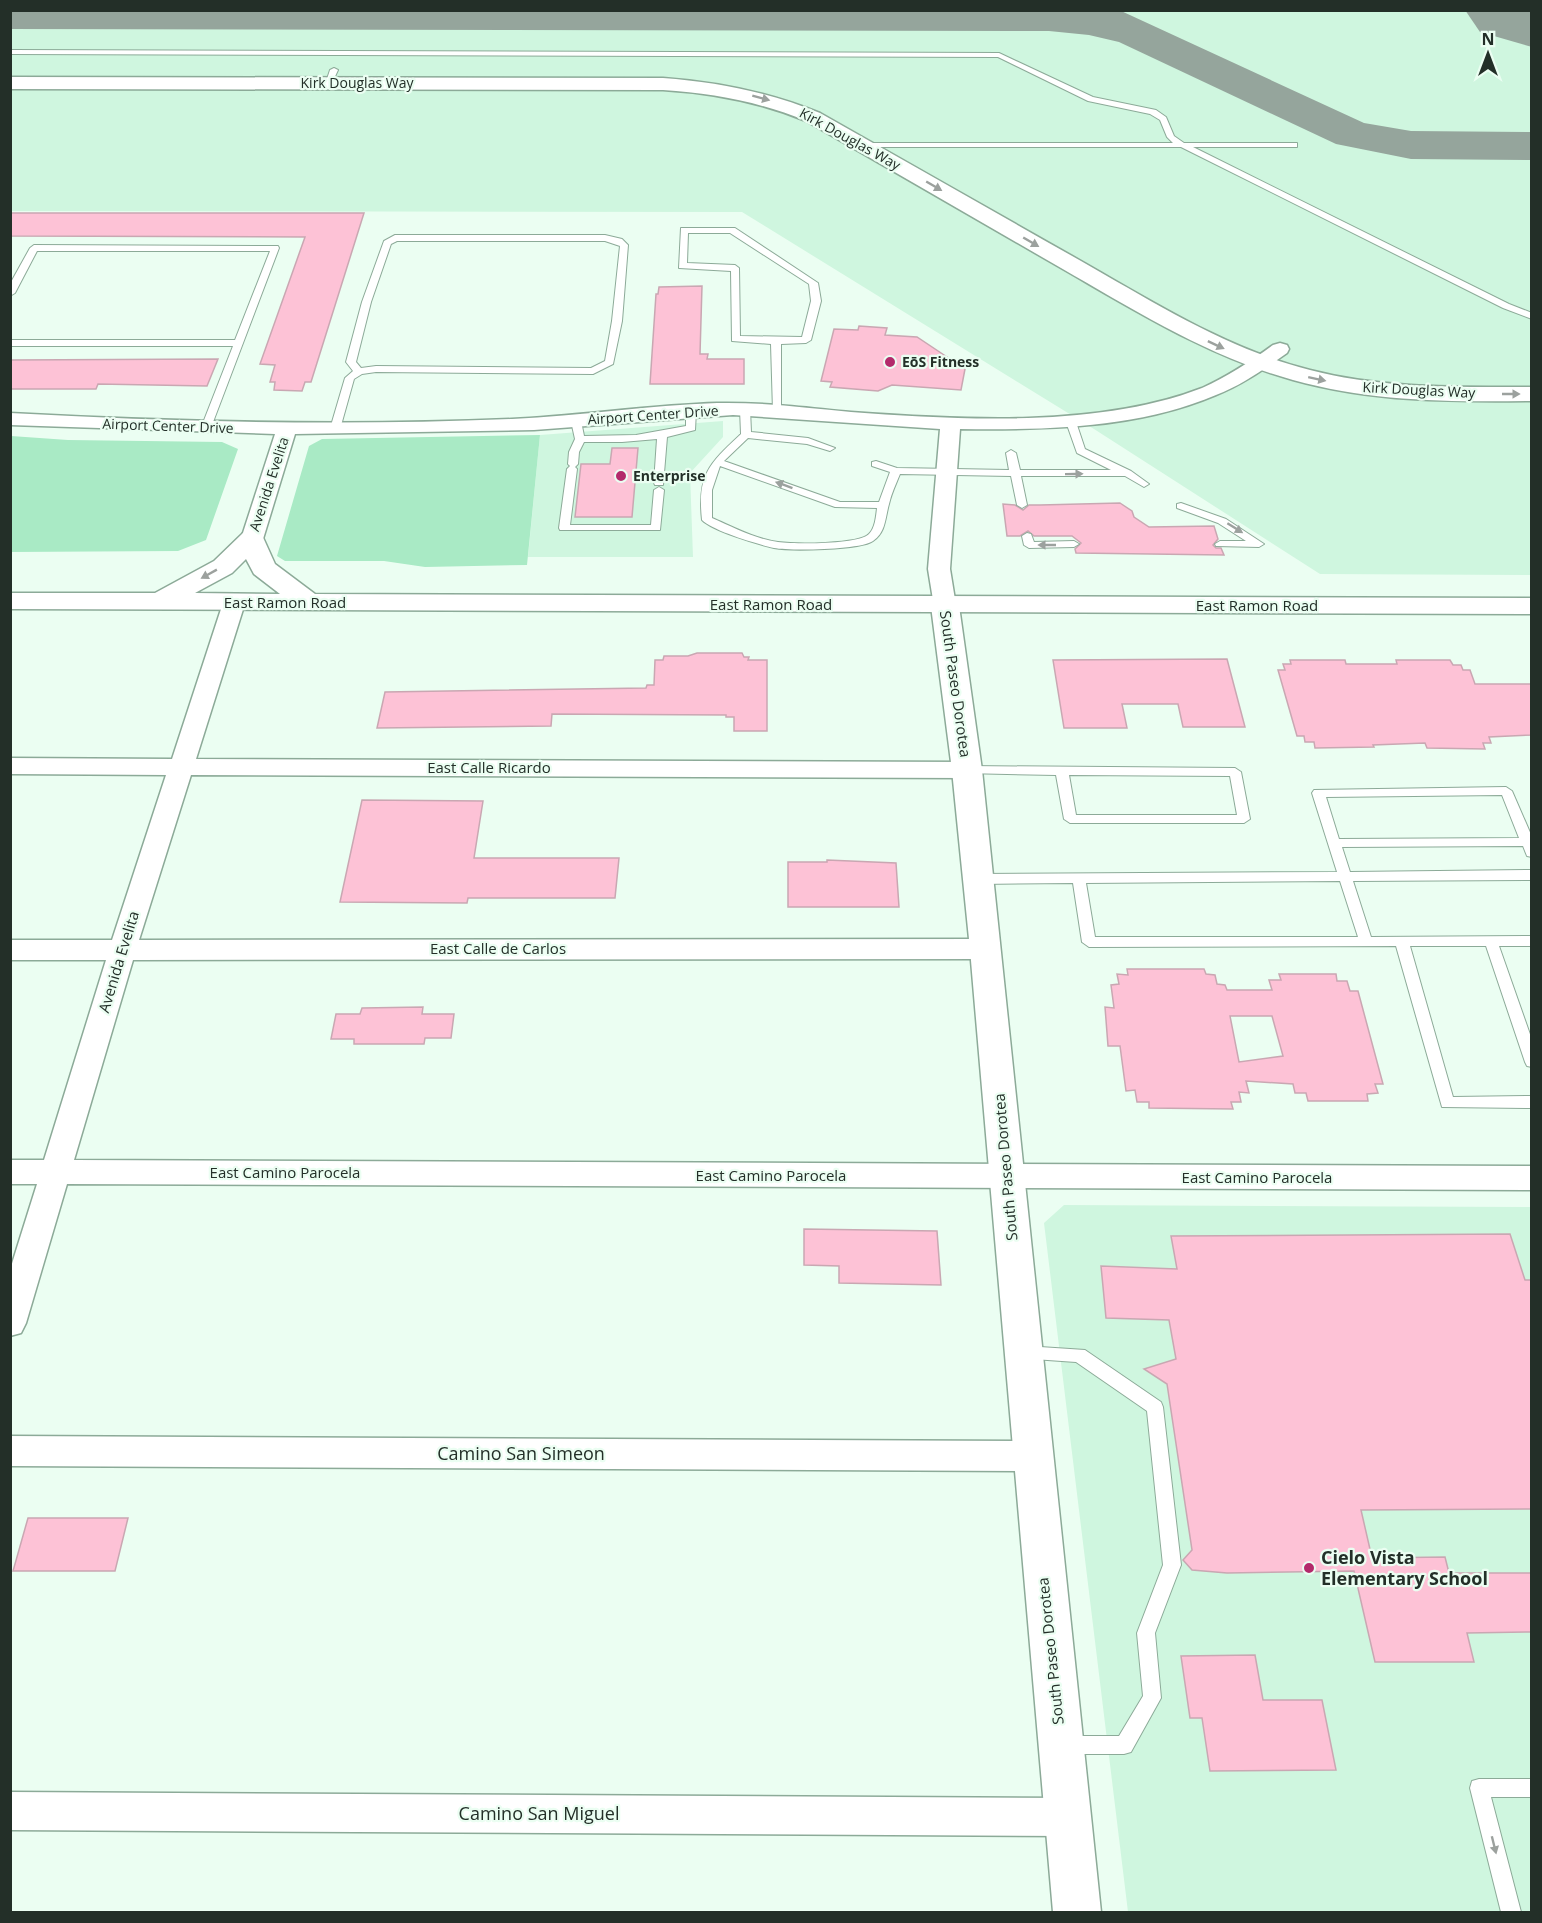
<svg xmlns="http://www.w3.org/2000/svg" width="1542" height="1923" font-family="'Open Sans',sans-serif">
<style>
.built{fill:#cff6df}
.green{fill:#a9eac5}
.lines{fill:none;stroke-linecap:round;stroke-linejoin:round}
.taxiway{fill:#95a59c;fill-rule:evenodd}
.runway{fill:#95a59c;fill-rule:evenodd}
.building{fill:#fdc2d6;stroke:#c9a7b2;stroke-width:1.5;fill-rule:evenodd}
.service-casing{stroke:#8caa98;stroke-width:2}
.minor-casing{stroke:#8caa98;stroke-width:3}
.tertiary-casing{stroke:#8caa98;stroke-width:3}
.primary-casing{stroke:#8caa98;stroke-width:3}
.service{fill:#fff;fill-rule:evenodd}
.minor{fill:#fff;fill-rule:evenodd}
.tertiary{fill:#fff;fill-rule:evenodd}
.primary{fill:#fff;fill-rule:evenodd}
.oneway{fill:#9ca19e}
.poi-dot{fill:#b32a6b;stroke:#ebfef2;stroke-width:2}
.labels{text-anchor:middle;stroke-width:4.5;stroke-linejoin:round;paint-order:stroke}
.far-street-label{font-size:14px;fill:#232f28;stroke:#ebfef2}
.far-poi-label{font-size:14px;font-weight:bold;fill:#232f28;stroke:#ebfef2;text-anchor:start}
.street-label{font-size:15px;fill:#232f28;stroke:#ebfef2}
.near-street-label{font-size:18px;fill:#232f28;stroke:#ebfef2}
.near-poi-label{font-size:18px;font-weight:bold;fill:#232f28;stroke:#ebfef2;text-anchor:start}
</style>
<rect width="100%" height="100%" fill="#ebfef2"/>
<path class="built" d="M 11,11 L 1531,11 L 1531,575 L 1320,574 L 1094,429 L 742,212 L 11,211 Z
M 723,421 L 723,437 L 690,473 L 693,557 L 528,557 L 540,435 Z
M 1064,1205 L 1531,1207 L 1531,1912 L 1128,1912 L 1044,1223 Z"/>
<path class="green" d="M 540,435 L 527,565 L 425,567 L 384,561 L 285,561 L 277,556 L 309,446 L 322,439 Z
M 11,436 L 68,440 L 222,442 L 238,449 L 206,540 L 178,551 L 11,552 Z"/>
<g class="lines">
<path class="taxiway" d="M 10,10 L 1119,10 L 1364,123 L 1411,131 L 1532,132 L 1532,160 L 1411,159 L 1336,144 L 1119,42 L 1089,35 L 1049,31 L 10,29 Z"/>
<path class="runway" d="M 1465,10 L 1532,10 L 1532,47 L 1480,32 Z"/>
</g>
<path class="building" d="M 10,213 L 364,213 L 311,382 L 305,382 L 302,391 L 274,390 L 275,382 L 270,382 L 275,365 L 260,364 L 305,237 L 10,236 Z
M 702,286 L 700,354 L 708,354 L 707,359 L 744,359 L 744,384 L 650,384 L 656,294 L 658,294 L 659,287 Z
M 859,326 L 887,328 L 885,335 L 917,337 L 965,369 L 961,390 L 892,385 L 878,391 L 830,387 L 832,382 L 821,381 L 834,329 L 858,330 Z
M 218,359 L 207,386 L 98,384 L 96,389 L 10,389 L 10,360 Z
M 612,448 L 638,448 L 632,517 L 575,517 L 581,464 L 610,464 Z
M 1120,503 L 1132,511 L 1134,517 L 1149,527 L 1214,526 L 1218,539 L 1213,545 L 1216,548 L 1221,548 L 1224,555 L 1076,553 L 1075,549 L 1081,543 L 1072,536 L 1034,536 L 1028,531 L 1020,536 L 1007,536 L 1003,504 L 1015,505 L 1023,510 L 1029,505 L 1040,505 Z
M 697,653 L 742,653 L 744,657 L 749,657 L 748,660 L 767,660 L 767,731 L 734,731 L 734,717 L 726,717 L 726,715 L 552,714 L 551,726 L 377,728 L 385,692 L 646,688 L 647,685 L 654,685 L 655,660 L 663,660 L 664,656 L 688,656 Z
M 1227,659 L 1245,727 L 1183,727 L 1178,704 L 1122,704 L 1127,728 L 1064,728 L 1053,660 Z
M 1290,660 L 1345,660 L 1346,664 L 1397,664 L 1396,660 L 1450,660 L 1453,665 L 1461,665 L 1463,670 L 1470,670 L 1475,684 L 1532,684 L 1532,735 L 1489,737 L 1491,743 L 1483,743 L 1485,749 L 1427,748 L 1425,743 L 1373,745 L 1374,747 L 1315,748 L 1314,742 L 1305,742 L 1304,736 L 1297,736 L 1278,670 L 1285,670 L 1283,664 L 1291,664 Z
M 362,800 L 483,801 L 474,858 L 619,858 L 615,898 L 468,898 L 467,903 L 340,902 Z
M 827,860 L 896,863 L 899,907 L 788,907 L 788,862 L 827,862 Z
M 1127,969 L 1204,969 L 1206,974 L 1215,975 L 1217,984 L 1225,985 L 1227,990 L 1272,990 L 1269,980 L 1281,980 L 1279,974 L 1336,974 L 1337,981 L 1347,981 L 1350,991 L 1358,991 L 1383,1084 L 1375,1084 L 1378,1093 L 1367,1094 L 1368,1101 L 1308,1101 L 1306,1093 L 1295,1093 L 1293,1084 L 1246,1081 L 1249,1093 L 1239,1092 L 1241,1102 L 1231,1102 L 1233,1109 L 1149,1108 L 1149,1102 L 1137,1102 L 1135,1090 L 1126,1091 L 1120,1046 L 1108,1046 L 1105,1007 L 1114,1008 L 1111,985 L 1119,984 L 1117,974 L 1128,975 ZM 1230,1016 L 1272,1016 L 1283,1056 L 1239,1062 Z
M 423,1007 L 422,1014 L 454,1014 L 451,1038 L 425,1038 L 424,1044 L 354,1044 L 354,1039 L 331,1039 L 336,1014 L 360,1014 L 362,1008 Z
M 804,1229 L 937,1231 L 941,1285 L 839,1283 L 839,1266 L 804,1265 Z
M 1510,1234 L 1525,1280 L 1532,1280 L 1532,1509 L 1361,1510 L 1372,1558 L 1445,1557 L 1449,1573 L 1532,1573 L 1532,1632 L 1467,1633 L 1474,1662 L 1375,1662 L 1354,1571 L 1227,1573 L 1192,1570 L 1183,1560 L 1192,1550 L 1167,1384 L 1144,1369 L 1176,1359 L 1169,1320 L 1106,1318 L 1101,1266 L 1177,1269 L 1171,1236 Z
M 28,1518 L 128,1518 L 115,1571 L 13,1571 Z
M 1255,1655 L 1263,1700 L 1322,1700 L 1336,1770 L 1210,1771 L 1202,1718 L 1190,1718 L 1181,1656 Z"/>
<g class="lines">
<defs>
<path id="service" d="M 10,50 L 999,53 L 1093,97 L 1156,110 L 1166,117 L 1174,136 L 1184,143 L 1297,143 L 1297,147 L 1193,147 L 1509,304 L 1532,313 L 1532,319 L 1503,308 L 1181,147 L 862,147 L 858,145 L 862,143 L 1173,143 L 1167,137 L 1160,120 L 1150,114 L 1088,101 L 998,57 L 10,54 Z
M 334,68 L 338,70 L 332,83 L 325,85 L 330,70 Z
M 681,228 L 735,228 L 818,283 L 821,301 L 811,340 L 806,343 L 781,344 L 781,413 L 775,413 L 773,411 L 771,344 L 732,341 L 731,271 L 679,268 ZM 688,233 L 730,233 L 809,284 L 811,301 L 802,337 L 740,336 L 739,268 L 735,265 L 687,263 Z
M 605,235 L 622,239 L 628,245 L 622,321 L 613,364 L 593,374 L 376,372 L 362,374 L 354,379 L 340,429 L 335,432 L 331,431 L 330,429 L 345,378 L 353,371 L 346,362 L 362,302 L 384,241 L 395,235 ZM 397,241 L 605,241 L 620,246 L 612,321 L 605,361 L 591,368 L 376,366 L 361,368 L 356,362 L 371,302 L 391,244 Z
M 34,245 L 278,246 L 279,248 L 210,430 L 206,431 L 201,428 L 233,346 L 10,346 L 10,340 L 235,340 L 270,251 L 37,251 L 15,293 L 10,296 L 10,284 L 30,248 Z
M 745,406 L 750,409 L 751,432 L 808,438 L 835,448 L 830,451 L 807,444 L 748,438 L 724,461 L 840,502 L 879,502 L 890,472 L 872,466 L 872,462 L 876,461 L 897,468 L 1009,470 L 1006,453 L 1011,450 L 1016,453 L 1020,470 L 1111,470 L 1077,453 L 1065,419 L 1070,416 L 1075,419 L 1085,449 L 1131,471 L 1149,484 L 1144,487 L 1125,476 L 1021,476 L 1027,505 L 1022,508 L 1017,505 L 1011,476 L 900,474 C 896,484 891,494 889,504 C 885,518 886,532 873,541 C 861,550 790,551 774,548 C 757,544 713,531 702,520 C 697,474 710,463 741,434 L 740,409 ZM 720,466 L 835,507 L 877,508 C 876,517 875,528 869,534 C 858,545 794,544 778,542 C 755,539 733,527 712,518 L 712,490 Z
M 691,408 L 696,411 L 695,430 L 667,437 L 663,485 L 655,485 L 654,483 L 657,439 L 622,442 L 584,442 L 579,452 L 578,464 L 575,467 L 577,469 L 570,525 L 651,525 L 654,490 L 659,487 L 664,490 L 660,530 L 560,530 L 559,528 L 567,469 L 570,466 L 568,464 L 569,452 L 575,439 L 571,421 L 572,419 L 580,419 L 581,421 L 584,436 L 636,435 L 686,426 L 686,411 Z
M 1181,503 L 1226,519 L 1264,544 L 1259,547 L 1216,546 L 1215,544 L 1220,541 L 1246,541 L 1218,523 L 1177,508 L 1177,504 Z
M 1027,533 L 1031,534 L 1034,542 L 1074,541 L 1079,544 L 1074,547 L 1029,548 L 1024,545 L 1022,536 Z
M 967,766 L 1235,768 L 1241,772 L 1250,819 L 1244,823 L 1070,823 L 1064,819 L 1056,775 L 963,773 L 961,770 ZM 1069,775 L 1230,776 L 1237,815 L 1076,815 Z
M 1506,787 L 1512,791 L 1532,837 L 1532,857 L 1527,856 L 1523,846 L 1342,847 L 1350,872 L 1532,870 L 1532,880 L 1353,881 L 1371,937 L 1532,936 L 1532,946 L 1499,946 L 1532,1040 L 1532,1067 L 1527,1066 L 1525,1062 L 1486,946 L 1410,946 L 1453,1097 L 1532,1096 L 1532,1108 L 1442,1107 L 1396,946 L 1089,947 L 1082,942 L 1073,883 L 978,884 L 972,879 L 978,874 L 1337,872 L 1312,793 L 1314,790 ZM 1502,795 L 1519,838 L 1339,839 L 1326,797 ZM 1340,881 L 1358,937 L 1095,937 L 1086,883 Z
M 1025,1346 L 1085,1350 L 1161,1402 L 1163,1407 L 1181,1565 L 1155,1633 L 1161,1698 L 1131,1752 L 1124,1754 L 1067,1754 L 1060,1752 L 1058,1745 L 1060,1738 L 1067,1736 L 1119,1736 L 1143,1696 L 1137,1633 L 1163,1565 L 1147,1411 L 1076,1362 L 1019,1358 L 1017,1353 L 1019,1348 Z
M 1479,1779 L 1532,1779 L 1532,1797 L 1491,1797 L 1521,1912 L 1501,1912 L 1470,1788 L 1472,1781 Z"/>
<path id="minor" d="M 1280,343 L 1287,345 L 1289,349 L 1287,353 C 1264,369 1242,385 1216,395 C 1136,429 1045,430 960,429 L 950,569 L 956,606 L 953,611 L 945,613 L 937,611 L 934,606 L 928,569 L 940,429 L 733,415 L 534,430 L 295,434 L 263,539 L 260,544 L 252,545 L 244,544 L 241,539 L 275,434 L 10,425 L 10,413 C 177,422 345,426 512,419 C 580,416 648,405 717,403 C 762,402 807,408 851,412 C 960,420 1099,428 1202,388 C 1227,377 1251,361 1273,345 Z
M 234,596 L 242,598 L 245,603 L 196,759 L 967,762 L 976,764 L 979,770 L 976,776 L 967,778 L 191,775 L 139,940 L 986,939 L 995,942 L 999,949 L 995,956 L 986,959 L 133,960 L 74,1160 L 1532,1166 L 1532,1190 L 67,1184 L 26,1323 L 21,1333 L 10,1336 L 10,1270 L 37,1184 L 10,1184 L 10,1160 L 44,1160 L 106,960 L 10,960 L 10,940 L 112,940 L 166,775 L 10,774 L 10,758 L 172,759 L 223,603 L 226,598 Z
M 10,1436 L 1032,1441 L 1044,1445 L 1049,1456 L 1044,1467 L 1032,1471 L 10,1466 Z
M 10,1792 L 1067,1798 L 1081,1803 L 1086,1817 L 1081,1831 L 1067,1836 L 10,1830 Z"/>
<path id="tertiary" d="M 10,77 L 663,78 C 717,82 769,92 820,113 C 907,162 994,212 1081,261 C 1155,303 1227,349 1310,370 C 1383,389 1457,387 1532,387 L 1532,401 C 1450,402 1372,402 1293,380 C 1209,357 1136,311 1061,268 C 976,219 891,170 806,121 C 760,102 713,93 663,90 L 10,89 Z
M 945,598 L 955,600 L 959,606 L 982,770 L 1101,1912 L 1053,1912 L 970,949 L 952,770 L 931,606 L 935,600 Z"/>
<path id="primary" d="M 252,531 L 261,533 L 275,564 L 315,594 L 1532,598 L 1532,614 L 10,609 L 10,593 L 155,593 L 214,561 L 243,533 ZM 246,559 L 254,574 L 280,594 L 195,593 L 232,573 Z"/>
</defs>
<use href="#service" class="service-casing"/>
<use href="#minor" class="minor-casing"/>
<use href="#tertiary" class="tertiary-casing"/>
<use href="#primary" class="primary-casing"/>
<use href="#service" class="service"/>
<use href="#minor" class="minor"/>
<use href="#tertiary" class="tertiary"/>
<use href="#primary" class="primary"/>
</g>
<defs><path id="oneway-solid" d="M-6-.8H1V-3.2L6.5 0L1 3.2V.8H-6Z" transform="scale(1.5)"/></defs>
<g class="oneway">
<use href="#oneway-solid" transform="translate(761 98) rotate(15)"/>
<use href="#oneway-solid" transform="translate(934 186) rotate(30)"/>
<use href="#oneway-solid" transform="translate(1031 242) rotate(30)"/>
<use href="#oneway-solid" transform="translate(1216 345) rotate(25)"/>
<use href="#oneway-solid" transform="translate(1317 379) rotate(12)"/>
<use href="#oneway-solid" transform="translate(1511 394)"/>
<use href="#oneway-solid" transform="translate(1074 474) rotate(-1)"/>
<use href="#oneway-solid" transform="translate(784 485) rotate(-160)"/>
<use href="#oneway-solid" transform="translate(1235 528) rotate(32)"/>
<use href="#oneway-solid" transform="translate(1047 545) rotate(180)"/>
<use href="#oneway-solid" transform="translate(209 574) rotate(151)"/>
<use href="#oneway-solid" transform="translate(1494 1845) rotate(76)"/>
</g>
<g class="poi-dot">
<circle cx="890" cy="362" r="6"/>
<circle cx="621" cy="476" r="6"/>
<circle cx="1309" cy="1568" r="6"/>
</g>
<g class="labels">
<g class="far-street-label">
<text x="357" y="88">Kirk Douglas Way</text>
<text transform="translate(850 139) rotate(29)" y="5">Kirk Douglas Way</text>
<text transform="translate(1419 390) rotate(3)" y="5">Kirk Douglas Way</text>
<text transform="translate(653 415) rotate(-4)" y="5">Airport Center Drive</text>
<text transform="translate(168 426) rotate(2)" y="5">Airport Center Drive</text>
<text transform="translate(269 484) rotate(-72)" y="5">Avenida Evelita</text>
</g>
<g class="far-poi-label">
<text x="902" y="367">EōS Fitness</text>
<text x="633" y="481">Enterprise</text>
</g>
<g class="street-label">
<text x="285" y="608">East Ramon Road</text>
<text x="771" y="610">East Ramon Road</text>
<text x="1257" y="611">East Ramon Road</text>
<text transform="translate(955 684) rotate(82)" y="5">South Paseo Dorotea</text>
<text x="489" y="773">East Calle Ricardo</text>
<text x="498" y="954">East Calle de Carlos</text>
<text transform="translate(119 962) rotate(-73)" y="5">Avenida Evelita</text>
<text transform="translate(1006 1167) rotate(-95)" y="5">South Paseo Dorotea</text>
<text x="285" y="1178">East Camino Parocela</text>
<text x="771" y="1181">East Camino Parocela</text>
<text x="1257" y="1183">East Camino Parocela</text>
<text transform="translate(1051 1651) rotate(-96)" y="5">South Paseo Dorotea</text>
</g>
<g class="near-street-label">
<text x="521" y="1460">Camino San Simeon</text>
<text x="539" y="1820">Camino San Miguel</text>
</g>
<g class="near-poi-label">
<text x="1321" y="1564">Cielo Vista<tspan x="1321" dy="21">Elementary School</tspan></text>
</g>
</g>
<rect width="1542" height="1923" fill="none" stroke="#232f28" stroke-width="24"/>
<g transform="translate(1488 54)" stroke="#ebfef2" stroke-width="4.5" paint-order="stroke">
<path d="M0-4.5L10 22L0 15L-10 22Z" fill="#232f28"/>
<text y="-9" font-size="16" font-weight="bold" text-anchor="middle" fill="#232f28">N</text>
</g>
</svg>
